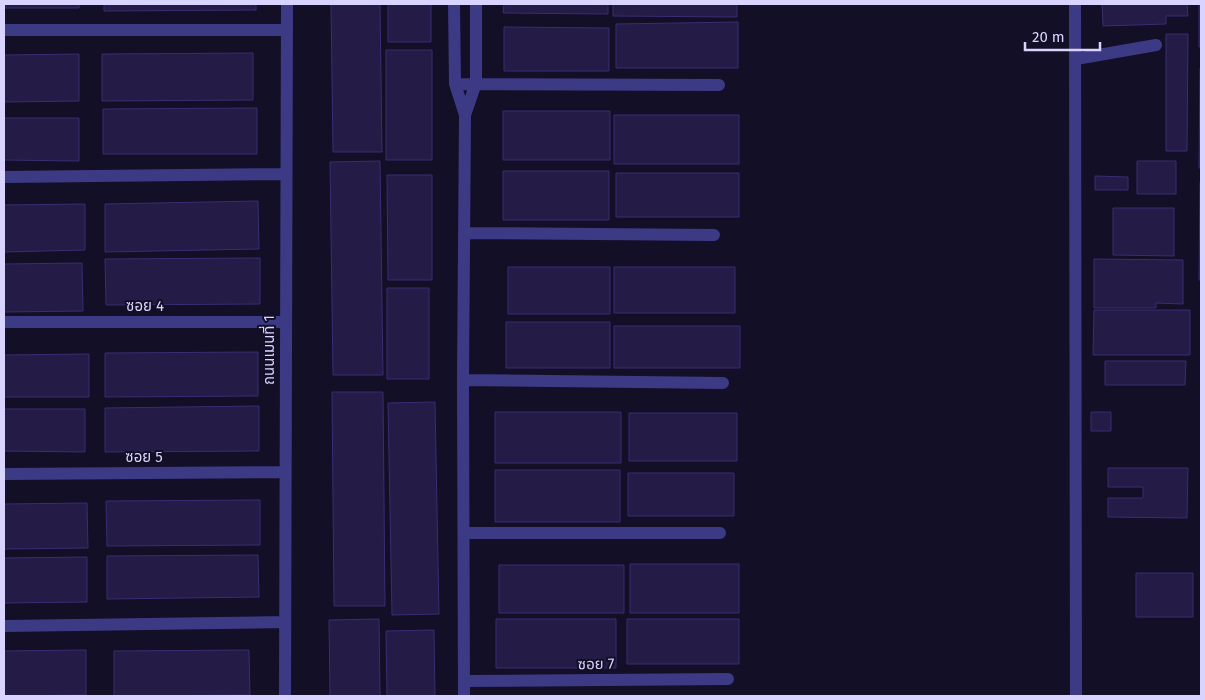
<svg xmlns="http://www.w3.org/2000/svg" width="1205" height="700" font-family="'Fira Sans','Noto Sans Thai',sans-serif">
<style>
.building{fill:#241b47;stroke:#3b2d73}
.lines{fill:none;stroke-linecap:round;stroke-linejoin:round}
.minor{stroke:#3d3a85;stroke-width:12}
.labels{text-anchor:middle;stroke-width:4;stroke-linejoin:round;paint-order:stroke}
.street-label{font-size:15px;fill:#d9d4ff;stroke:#130f26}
</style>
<rect width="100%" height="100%" fill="#130f26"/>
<path class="building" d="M 4,4 L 79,4 L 79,8 L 4,8 Z
M 104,4 L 256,4 L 256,10 L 104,11 Z
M 331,4 L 380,4 L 382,152 L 333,152 Z
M 388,4 L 431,4 L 431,42 L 388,42 Z
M 504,4 L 608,4 L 608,14 L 503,13 Z
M 613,4 L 737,4 L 737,17 L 613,16 Z
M 1102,4 L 1187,4 L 1188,16 L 1166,16 L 1166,24 L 1103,26 Z
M 1199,4 L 1201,4 L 1201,47 L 1199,47 Z
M 738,22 L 738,68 L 616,68 L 616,24 Z
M 504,27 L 609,28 L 609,71 L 504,71 Z
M 1166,34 L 1188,34 L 1187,151 L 1166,151 Z
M 386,50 L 432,50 L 432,160 L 386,160 Z
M 253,53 L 253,100 L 102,101 L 102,54 Z
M 79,54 L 79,101 L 4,102 L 4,55 Z
M 1200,68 L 1201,68 L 1201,168 L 1199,168 Z
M 257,108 L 257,154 L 103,154 L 103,109 Z
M 503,111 L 610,111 L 610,160 L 503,160 Z
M 614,115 L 739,115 L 739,164 L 614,164 Z
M 4,118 L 79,118 L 79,161 L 4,160 Z
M 380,161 L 383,375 L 333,375 L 330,162 Z
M 1137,161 L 1176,161 L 1176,194 L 1137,194 Z
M 503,171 L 609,171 L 609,220 L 503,220 Z
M 616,173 L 739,173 L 739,217 L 616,217 Z
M 387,175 L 432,175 L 432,280 L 388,280 Z
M 1095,176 L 1128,177 L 1128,190 L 1095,190 Z
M 1200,182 L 1201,182 L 1201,280 L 1199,280 Z
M 258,201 L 259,249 L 105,252 L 105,204 Z
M 85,204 L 85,250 L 4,252 L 4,205 Z
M 1113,208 L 1174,208 L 1174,256 L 1113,255 Z
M 260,258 L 260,304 L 106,305 L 105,259 Z
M 1094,259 L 1183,260 L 1183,304 L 1156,303 L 1156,308 L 1094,308 Z
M 82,263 L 83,311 L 4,312 L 4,264 Z
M 508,267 L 610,267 L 610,314 L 508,314 Z
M 614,267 L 735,267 L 735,313 L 614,313 Z
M 387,288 L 429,288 L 429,379 L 387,379 Z
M 1094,310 L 1190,310 L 1190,355 L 1093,355 Z
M 506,322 L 610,322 L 610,368 L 506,368 Z
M 614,326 L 740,326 L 740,368 L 614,368 Z
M 258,352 L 258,396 L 105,397 L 105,353 Z
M 89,354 L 89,397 L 4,397 L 4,355 Z
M 1105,361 L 1186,361 L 1185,385 L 1105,385 Z
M 332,392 L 383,392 L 385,606 L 334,606 Z
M 435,402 L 439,614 L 392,615 L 388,403 Z
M 259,406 L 259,451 L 105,452 L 105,408 Z
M 4,409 L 85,409 L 85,452 L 4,451 Z
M 495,412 L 621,412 L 621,463 L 495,463 Z
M 1091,412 L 1111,412 L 1111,431 L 1091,431 Z
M 629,413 L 737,413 L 737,461 L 629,461 Z
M 1108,468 L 1188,468 L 1187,518 L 1108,517 L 1108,498 L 1143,498 L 1143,487 L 1108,487 Z
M 495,470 L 620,470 L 620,522 L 495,522 Z
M 628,473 L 734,473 L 734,516 L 628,516 Z
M 260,500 L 260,545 L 107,546 L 106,501 Z
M 87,503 L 88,548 L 4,549 L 4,504 Z
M 258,555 L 259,597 L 107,599 L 107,556 Z
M 87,557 L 87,602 L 4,603 L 4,558 Z
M 630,564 L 739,564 L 739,613 L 630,613 Z
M 499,565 L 624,565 L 624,613 L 499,613 Z
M 1136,573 L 1193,573 L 1193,617 L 1136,617 Z
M 379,619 L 380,696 L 330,696 L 329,620 Z
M 496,619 L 616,619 L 616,668 L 496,668 Z
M 627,619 L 739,619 L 739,664 L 627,664 Z
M 434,630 L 435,696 L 387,696 L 386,631 Z
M 86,650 L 86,695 L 4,696 L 4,651 Z
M 249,650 L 250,695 L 114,696 L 114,651 Z"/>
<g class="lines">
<path class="minor" d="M 454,4 L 455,84 L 465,115 L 463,380 L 464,696
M 1075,4 L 1076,696
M 4,30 L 287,30
M 1076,59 L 1156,45
M 455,84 L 719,85
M 465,115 L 476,83 L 476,4
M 4,177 L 286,174
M 464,233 L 714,235
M 4,322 L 286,322
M 463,380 L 723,383
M 4,474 L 285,472
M 464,533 L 720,533
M 4,626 L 285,622
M 464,681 L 728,679
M 285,696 L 287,4"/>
</g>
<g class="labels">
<g class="street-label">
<text x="145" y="311">ซอย 4</text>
<text transform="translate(269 350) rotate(-90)" y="5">ถนนเมนที่ 1</text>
<text x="144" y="462">ซอย 5</text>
<text transform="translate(596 664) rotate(-1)" y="5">ซอย 7</text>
</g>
</g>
<rect width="1205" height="700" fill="none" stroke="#d9d4ff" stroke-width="10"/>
<path d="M1025 42v8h75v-8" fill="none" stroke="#d9d4ff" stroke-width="2.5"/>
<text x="1032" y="42" font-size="15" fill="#d9d4ff" stroke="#130f26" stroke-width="4" paint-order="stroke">20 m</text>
</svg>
